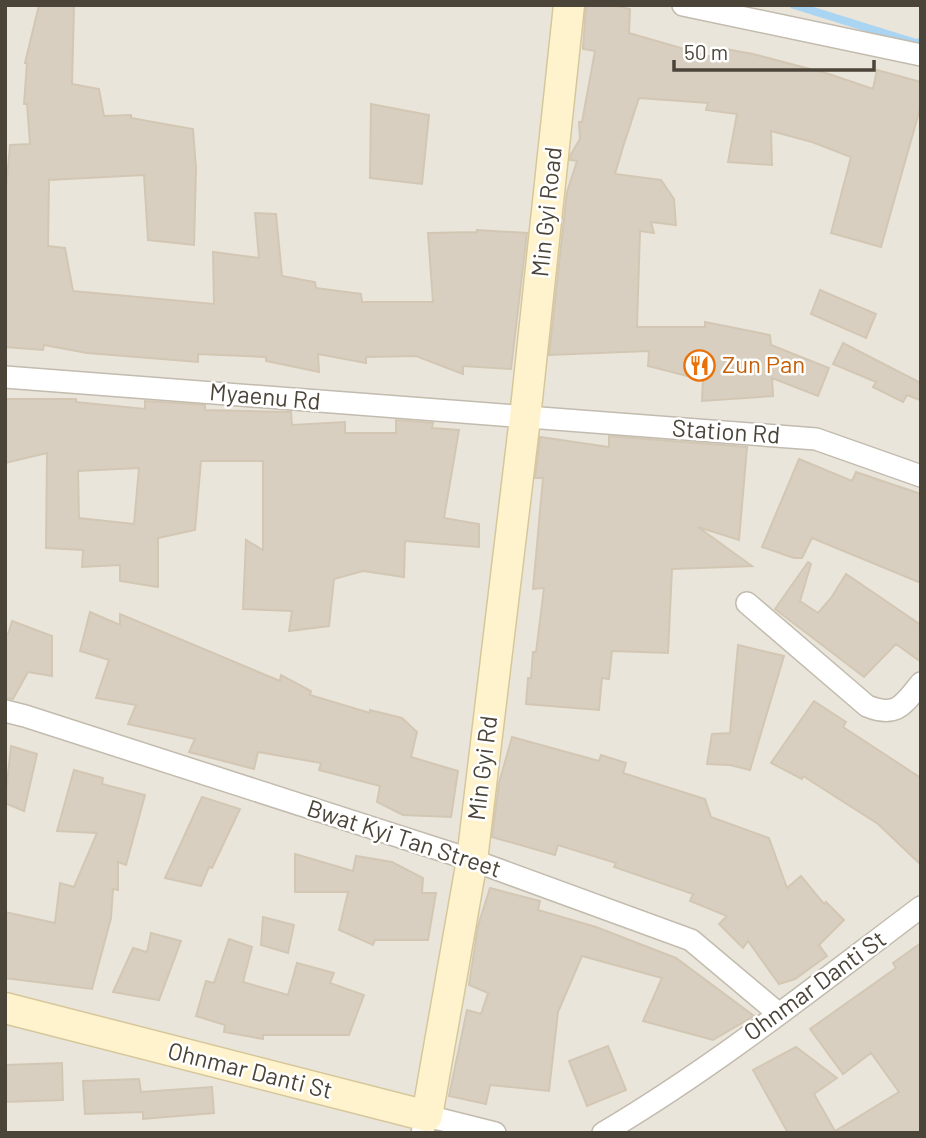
<svg xmlns="http://www.w3.org/2000/svg" width="926" height="1138" font-family="Barlow,sans-serif">
<style>
.residential{fill:#eae5da}
.lines{fill:none;stroke-linecap:round;stroke-linejoin:round}
.stream{stroke:#a9d4f2;stroke-width:8}
.building{fill:#d8cfc1;stroke:#d3c7b4;stroke-width:2;fill-rule:evenodd}
.street-casing{stroke:#c2bbae;stroke-width:24}
.secondary-casing{stroke:#d6c79b;stroke-width:33}
.street{stroke:#fff;stroke-width:21}
.secondary{stroke:#fff3cd;stroke-width:30}
.labels{text-anchor:middle;stroke-width:5;stroke-linejoin:round;paint-order:stroke}
.street-label{font-size:24px;fill:#4b4439;stroke:#fff}
.food-label{font-size:24px;fill:#c56008;stroke:#fff;text-anchor:start}
</style>
<rect width="100%" height="100%" fill="#f6f3ec"/>
<path class="residential" d="M 5,5 L 921,5 L 921,1133 L 5,1133 Z"/>
<g class="lines">
<path class="stream" d="M 794,5 L 916,43 L 921,42"/>
</g>
<path class="building" d="M 39,5 L 74,5 L 72,84 L 99,89 L 104,116 L 131,115 L 131,118 L 193,129 L 196,168 L 194,245 L 148,240 L 144,175 L 49,180 L 48,246 L 65,248 L 73,291 L 214,304 L 213,252 L 259,258 L 255,213 L 276,214 L 282,276 L 315,282 L 316,288 L 361,294 L 362,302 L 433,302 L 428,233 L 477,232 L 477,230 L 527,233 L 511,369 L 463,366 L 463,374 L 416,356 L 366,357 L 366,363 L 318,354 L 319,372 L 266,361 L 266,357 L 198,354 L 198,362 L 87,353 L 44,345 L 43,350 L 5,347 L 5,201 L 10,145 L 30,144 L 27,104 L 24,104 L 27,63 L 25,63 Z
M 586,5 L 611,5 L 630,9 L 629,33 L 722,60 L 725,49 L 753,54 L 829,74 L 873,89 L 877,70 L 921,82 L 921,105 L 881,247 L 831,233 L 851,157 L 812,142 L 771,131 L 772,165 L 728,162 L 737,114 L 706,110 L 708,103 L 639,98 L 623,147 L 615,174 L 661,180 L 674,199 L 676,225 L 651,222 L 654,233 L 640,231 L 637,327 L 705,327 L 705,322 L 770,335 L 771,345 L 829,368 L 818,396 L 772,378 L 773,396 L 702,401 L 703,380 L 648,366 L 649,351 L 549,355 L 567,192 L 577,161 L 570,160 L 571,154 L 580,139 L 579,122 L 582,122 L 595,51 L 583,49 Z
M 371,104 L 429,115 L 422,184 L 370,178 Z
M 820,290 L 876,314 L 866,338 L 811,314 Z
M 843,343 L 921,383 L 920,400 L 907,395 L 903,402 L 873,387 L 876,382 L 833,364 Z
M 5,399 L 76,399 L 76,402 L 145,409 L 145,401 L 205,405 L 205,410 L 291,412 L 292,425 L 345,422 L 345,433 L 396,433 L 396,420 L 433,423 L 432,428 L 459,430 L 444,518 L 479,524 L 479,547 L 405,541 L 404,577 L 363,571 L 334,579 L 329,626 L 289,631 L 292,611 L 243,609 L 246,540 L 263,550 L 263,461 L 201,461 L 195,530 L 158,538 L 158,587 L 120,581 L 120,565 L 82,567 L 83,550 L 46,548 L 47,453 L 5,463 ZM 139,468 L 134,524 L 79,518 L 78,471 Z
M 609,436 L 747,447 L 739,540 L 698,527 L 752,566 L 672,569 L 668,653 L 612,651 L 609,679 L 602,678 L 599,710 L 526,704 L 528,678 L 531,678 L 533,652 L 536,652 L 544,588 L 533,589 L 543,478 L 535,478 L 540,437 L 609,447 Z
M 799,459 L 852,481 L 856,472 L 921,494 L 921,583 L 812,538 L 802,558 L 794,558 L 762,547 Z
M 808,562 L 811,564 L 800,601 L 818,613 L 831,598 L 846,574 L 921,625 L 921,662 L 896,644 L 864,677 L 775,609 Z
M 90,612 L 120,625 L 120,614 L 280,681 L 281,675 L 311,691 L 310,695 L 370,713 L 370,710 L 402,718 L 417,732 L 411,757 L 458,771 L 451,817 L 403,815 L 377,802 L 380,786 L 319,770 L 321,763 L 258,752 L 254,769 L 189,752 L 195,739 L 128,724 L 136,705 L 96,698 L 109,660 L 80,651 Z
M 12,621 L 52,636 L 52,676 L 28,672 L 13,699 L 5,698 L 5,634 L 8,634 Z
M 738,645 L 784,656 L 750,770 L 730,765 L 707,764 L 712,734 L 730,733 Z
M 814,701 L 846,722 L 843,727 L 921,778 L 921,865 L 878,824 L 803,776 L 802,779 L 771,763 Z
M 512,737 L 599,761 L 601,755 L 626,763 L 623,773 L 705,799 L 711,817 L 769,838 L 787,888 L 801,876 L 824,904 L 826,902 L 844,920 L 819,945 L 827,956 L 795,979 L 779,984 L 748,941 L 743,948 L 719,924 L 727,916 L 690,901 L 693,894 L 614,867 L 616,863 L 558,845 L 555,855 L 492,837 L 499,783 Z
M 11,746 L 37,754 L 24,811 L 5,803 Z
M 74,770 L 103,778 L 102,784 L 145,795 L 126,865 L 118,862 L 118,890 L 113,889 L 111,918 L 92,989 L 5,978 L 5,912 L 55,923 L 60,883 L 74,887 L 97,833 L 57,831 Z
M 202,797 L 240,809 L 212,868 L 209,867 L 201,886 L 165,878 Z
M 295,854 L 353,871 L 356,856 L 392,862 L 423,878 L 422,893 L 436,893 L 428,940 L 375,940 L 373,945 L 339,930 L 348,892 L 295,892 Z
M 490,888 L 540,901 L 538,910 L 596,927 L 676,958 L 754,1016 L 713,1040 L 643,1021 L 662,978 L 582,956 L 558,1012 L 549,1091 L 490,1085 L 486,1104 L 449,1096 L 467,1010 L 481,1014 L 488,993 L 469,985 L 478,926 Z
M 263,917 L 294,925 L 288,953 L 261,945 Z
M 151,933 L 181,941 L 159,1000 L 113,992 L 133,948 L 147,952 Z
M 229,939 L 252,947 L 243,982 L 288,995 L 297,963 L 334,973 L 330,983 L 364,995 L 349,1035 L 263,1035 L 263,1039 L 224,1032 L 225,1025 L 196,1016 L 206,981 L 214,983 Z
M 921,943 L 921,1133 L 788,1133 L 753,1070 L 796,1047 L 837,1078 L 814,1094 L 835,1131 L 899,1092 L 871,1053 L 843,1074 L 810,1029 L 896,968 L 893,963 Z
M 608,1046 L 626,1090 L 587,1106 L 569,1061 Z
M 62,1063 L 63,1100 L 5,1102 L 5,1065 Z
M 139,1079 L 141,1092 L 212,1087 L 214,1113 L 143,1119 L 143,1112 L 85,1114 L 83,1081 Z"/>
<g class="lines">
<defs>
<path id="street" d="M 683,5 L 921,55
M 5,377 L 816,439 L 921,476
M 747,603 L 867,706 C 897,718 903,705 921,683
M 5,711 L 25,716 L 472,860 L 691,940 L 779,1014
M 422,1133 L 427,1116 L 495,1133
M 603,1133 C 715,1067 817,985 921,907"/>
<path id="secondary" d="M 5,1008 L 427,1116 L 472,860 L 525,418 L 569,5"/>
</defs>
<use href="#street" class="street-casing"/>
<use href="#secondary" class="secondary-casing"/>
<use href="#street" class="street"/>
<use href="#secondary" class="secondary"/>
</g>
<defs>
<symbol id="restaurant-ring" viewBox="-11 -11 22 22"><circle r="9.5" fill="#fff" stroke="#e8710a" stroke-width="1.5"/><path d="M-5-6h1v4h1v-4h1v4h1v-4h1v5L-1.5 .5V6h-2V.5L-5-1ZM5-6V6H3V1.5H1.5Q1.5-4 5-6Z" fill="#e8710a"/></symbol>
</defs>
<g fill-rule="evenodd">
<use href="#restaurant-ring" x="682" y="348" width="35" height="35"/>
</g>
<g class="labels">
<g class="street-label">
<text transform="translate(547 212) rotate(-84)" y="8">Min Gyi Road</text>
<text transform="translate(265 397) rotate(5)" y="8">Myaenu Rd</text>
<text transform="translate(726 432) rotate(4)" y="8">Station Rd</text>
<text transform="translate(483 768) rotate(-83)" y="8">Min Gyi Rd</text>
<text transform="translate(404 839) rotate(18)" y="8">Bwat Kyi Tan Street</text>
<text transform="translate(815 986) rotate(-36)" y="8">Ohnmar Danti St</text>
<text transform="translate(250 1071) rotate(14)" y="8">Ohnmar Danti St</text>
</g>
<g class="food-label">
<text x="722" y="373">Zun Pan</text>
</g>
</g>
<rect width="926" height="1138" fill="none" stroke="#4b4439" stroke-width="14"/>
<path d="M674 60v10h200v-10" fill="none" stroke="#4b4439" stroke-width="3.5"/>
<text x="684" y="60" font-size="21" fill="#4b4439" stroke="#ffffff" stroke-width="5" paint-order="stroke">50 m</text>
</svg>
